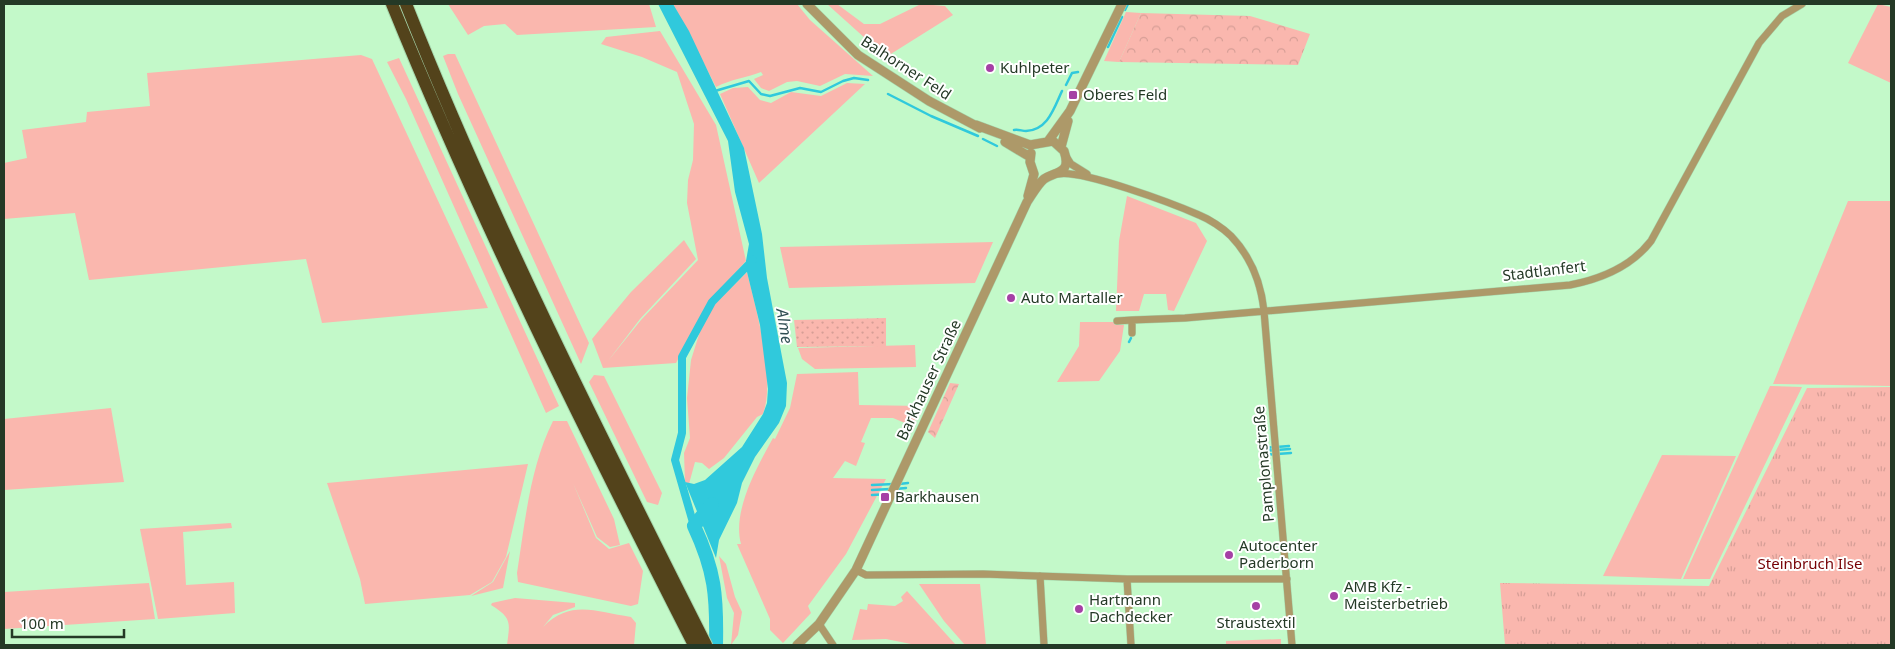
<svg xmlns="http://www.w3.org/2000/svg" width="1895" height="649" font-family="'Noto Sans',sans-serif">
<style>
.grass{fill:#fab7ae}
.forest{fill:url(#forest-crowns)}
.park{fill:url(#park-tufts)}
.garden{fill:url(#garden-dots)}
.water{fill:#30c9dc}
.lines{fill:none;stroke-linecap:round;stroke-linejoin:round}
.stream{stroke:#30c9dc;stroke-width:2.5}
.canal{stroke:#30c9dc;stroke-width:8}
.river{stroke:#30c9dc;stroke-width:14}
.minor-casing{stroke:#a6d6ac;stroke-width:8}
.tertiary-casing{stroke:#a6d6ac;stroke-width:10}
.motorway-casing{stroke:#a6d6ac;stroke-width:14}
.minor{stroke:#ad9969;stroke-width:7}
.tertiary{stroke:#ad9969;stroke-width:9}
.motorway{stroke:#53431b;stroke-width:12}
.poi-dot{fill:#a540a5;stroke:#fff;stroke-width:2}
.labels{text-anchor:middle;stroke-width:4;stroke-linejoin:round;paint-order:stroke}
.street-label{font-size:15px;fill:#243926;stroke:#fff}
.poi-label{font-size:15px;fill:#243926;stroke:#fff;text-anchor:start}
.park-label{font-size:15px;fill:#760004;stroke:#fff}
.water-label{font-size:16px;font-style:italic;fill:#2f4d52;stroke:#fff}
</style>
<defs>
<pattern id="forest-crowns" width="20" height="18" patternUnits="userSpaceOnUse" patternTransform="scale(1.25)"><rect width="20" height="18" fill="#fab7ae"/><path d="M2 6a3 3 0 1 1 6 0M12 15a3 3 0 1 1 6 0" fill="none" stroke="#d69e96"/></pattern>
<pattern id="park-tufts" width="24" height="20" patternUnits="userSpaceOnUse" patternTransform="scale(1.25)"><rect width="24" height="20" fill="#fab7ae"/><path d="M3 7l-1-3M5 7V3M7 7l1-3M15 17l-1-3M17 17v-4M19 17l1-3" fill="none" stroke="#d69e96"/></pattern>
<pattern id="garden-dots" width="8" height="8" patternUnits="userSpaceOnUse" patternTransform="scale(1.25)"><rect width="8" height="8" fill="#fab7ae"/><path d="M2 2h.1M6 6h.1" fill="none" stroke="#d69e96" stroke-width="1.8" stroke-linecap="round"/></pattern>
</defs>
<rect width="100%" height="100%" fill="#c3f9c9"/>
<path class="grass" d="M 448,4 L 649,4 L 656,27 L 517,35 L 505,24 L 484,26 L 468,35 Z
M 673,4 L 797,4 L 810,20 L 873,76 L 845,74 L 820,86 L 797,81 L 787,82 L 769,91 L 761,88 L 754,79 L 763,75 L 761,72 C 746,78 731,79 716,87 Z
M 827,4 L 837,4 L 864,24 L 880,24 L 921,4 L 945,6 L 953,15 L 886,57 Z
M 1878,4 L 1891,7 L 1891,83 L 1848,63 Z
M 1126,12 L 1141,13 L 1119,62 L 1104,61 Z
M 660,31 L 716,125 L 746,261 L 707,304 L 676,363 L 603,368 L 592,339 L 631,292 L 684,240 L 696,259 L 640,319 L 608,361 L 641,320 L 698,260 L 687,203 L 688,180 L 693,160 L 694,124 L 677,72 L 642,57 L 601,44 L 606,37 Z
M 448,54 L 455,54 L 589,343 L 581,364 L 458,94 L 443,56 Z
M 361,55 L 372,59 L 488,308 L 322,323 L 306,259 L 89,280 L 75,213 L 4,219 L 4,163 L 27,158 L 22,130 L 86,122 L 87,112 L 150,106 L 147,73 Z
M 399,58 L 559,406 L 546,413 L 406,99 L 387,62 Z
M 847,83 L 865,84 L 759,183 L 720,94 L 733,88 L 748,87 L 760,100 L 771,103 L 791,92 L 821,96 Z
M 1127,196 L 1196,223 L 1207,241 L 1174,311 L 1168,310 L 1166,294 L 1144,294 L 1139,311 L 1116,311 L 1119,241 Z
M 1848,201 L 1891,201 L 1891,386 L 1773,384 Z
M 993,242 L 975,283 L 789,288 L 780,247 Z
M 747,272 C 756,309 776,379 763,414 L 757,417 L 724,458 L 709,469 L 702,463 L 695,462 L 689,484 L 685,482 L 684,453 L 690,438 L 687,398 L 691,360 L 702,325 L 715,304 Z
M 1080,322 L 1115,322 L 1115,325 L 1124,325 L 1120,351 L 1099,381 L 1057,382 L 1079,346 Z
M 915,345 L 916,367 L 815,369 L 802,359 L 798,348 Z
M 858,372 L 859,405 L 922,406 L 912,426 L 893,418 L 871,418 L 861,442 L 865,443 L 856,466 L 845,461 L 833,478 L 886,479 L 846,554 L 808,606 L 811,613 L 783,643 L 770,630 L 770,619 L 737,544 L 741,544 C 732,511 757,467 773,438 L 775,439 L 790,408 L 797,374 Z
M 594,375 L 604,376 L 662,493 L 658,505 L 647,502 L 589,382 Z
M 1770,386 L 1802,387 L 1710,579 L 1683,579 Z
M 111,408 L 124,482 L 4,490 L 4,419 Z
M 553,421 L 567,421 L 614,519 L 620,545 L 610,547 L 597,537 L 573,483 L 596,538 L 609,549 L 629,543 L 643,571 L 638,604 L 631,606 L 518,582 L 517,573 C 525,522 530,467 553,421 Z
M 1662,455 L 1736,456 L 1681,579 L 1603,576 Z
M 528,464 L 506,557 L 492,582 L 470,595 L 365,604 L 360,579 L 327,483 Z
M 231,523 L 232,528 L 183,532 L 186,585 L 234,582 L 235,613 L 158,619 L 140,529 Z
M 510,551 L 503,588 L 471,596 L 493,582 Z
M 719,556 L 726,564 L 735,597 L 742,612 L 738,635 L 731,645 L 734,613 L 727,598 Z
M 149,583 L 155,619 L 4,629 L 4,592 Z
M 919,584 L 980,584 L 986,645 L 965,645 L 944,621 Z
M 907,591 L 956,645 L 916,645 L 886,639 L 852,640 L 860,609 L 867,610 L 868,604 L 895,606 L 903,601 L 901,597 Z
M 515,598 L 575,603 L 575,607 L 553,615 L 543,627 C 571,599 596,612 631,617 L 636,623 L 634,645 L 507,645 C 510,622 512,618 491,605 L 492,603 Z
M 1281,639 L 1281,645 L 1226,645 L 1226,641 Z"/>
<path class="forest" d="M 1141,13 L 1250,16 L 1310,34 L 1298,65 L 1119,62 Z
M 950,383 L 959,384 L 935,438 L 928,432 Z"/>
<path class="park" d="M 1891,387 L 1891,645 L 1505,645 L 1500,583 L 1709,586 L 1807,388 Z"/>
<path class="garden" d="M 886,318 L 886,346 L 797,347 L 794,320 Z"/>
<path class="water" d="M 658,4 L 673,4 L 689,31 L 744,148 L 762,234 L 767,278 L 787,383 L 786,406 L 779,423 L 755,457 L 742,483 L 737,503 L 719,540 L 716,558 L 685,482 L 694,484 L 705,480 L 742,447 L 763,414 L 767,403 L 768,389 L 760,325 L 747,272 L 746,261 L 749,244 L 735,192 L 728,141 Z"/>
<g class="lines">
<path class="stream" d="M 1125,10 L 1128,4
M 1108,47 L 1122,17
M 1066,85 L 1072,73 L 1078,72
M 715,91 L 749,81 L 761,94 L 770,96 L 800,88 L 821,92 L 843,81 L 854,78 L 868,80
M 888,94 L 931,116 L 978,136
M 1014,130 C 1018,129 1022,131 1026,131 C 1048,130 1054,108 1062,91
M 983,139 L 997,146
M 1129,342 L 1131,338
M 1262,448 L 1289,446
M 1262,451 L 1290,449
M 1263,455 L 1291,453
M 899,484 L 908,483
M 872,485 L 894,484
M 895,489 L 906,488
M 872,490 L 890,489
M 894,494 L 905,494
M 872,495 L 889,494"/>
<path class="canal" d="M 694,526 L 675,460 L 682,433 L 682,357 L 712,302 L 753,260"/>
<path class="river" d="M 712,504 L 694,526 C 715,571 717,596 716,645"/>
<defs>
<path id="minor" d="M 1066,156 L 1071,164 L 1087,174
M 1058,174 C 1081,169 1174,204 1199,215 C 1209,219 1223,228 1231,236 C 1251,257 1261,283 1264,311 L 1292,645
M 1117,321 L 1132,320
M 1132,333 L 1132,320 L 1185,318 L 1570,285 C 1601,279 1631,267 1651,241 L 1759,43 L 1782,16 L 1802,4
M 856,570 L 866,575 L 983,574 L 1127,579 L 1287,579
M 1040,576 L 1044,645
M 1127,579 L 1131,645
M 819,624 L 833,645"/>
<path id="tertiary" d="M 807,4 L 858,55 L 929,101 L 980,128
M 1049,140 L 1070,111 L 1122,4
M 1005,142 L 1030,157
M 1061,147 L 1068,121
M 1028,196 L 1034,174 L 1030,162 L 1031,153
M 797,645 L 819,624 L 856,570 L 1027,202 C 1032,195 1037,185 1044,179 C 1056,171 1072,174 1064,151 L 1053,141 L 1030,145 L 976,125"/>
<path id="motorway" d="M 392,4 C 481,223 587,435 694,645
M 406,4 C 493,223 600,435 706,645"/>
</defs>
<use href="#minor" class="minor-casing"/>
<use href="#tertiary" class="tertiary-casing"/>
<use href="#motorway" class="motorway-casing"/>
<use href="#minor" class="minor"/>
<use href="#tertiary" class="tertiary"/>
<use href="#motorway" class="motorway"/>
</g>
<g class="poi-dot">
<circle cx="990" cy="68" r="5"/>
<rect x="1068" y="90" width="10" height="10" rx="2.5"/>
<circle cx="1011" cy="298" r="5"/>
<rect x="880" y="492" width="10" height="10" rx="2.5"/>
<circle cx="1229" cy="555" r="5"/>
<circle cx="1334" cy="596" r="5"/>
<circle cx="1256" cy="606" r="5"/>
<circle cx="1079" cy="609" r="5"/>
</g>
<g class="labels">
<g class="street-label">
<text transform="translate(906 68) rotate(33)" y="5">Balhorner Feld</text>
<text transform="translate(1544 271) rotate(-7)" y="5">Stadtlanfert</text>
<text transform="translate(929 380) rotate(-65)" y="5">Barkhauser Straße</text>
<text transform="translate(1264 464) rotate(-95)" y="5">Pamplonastraße</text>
</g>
<g class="poi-label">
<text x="1000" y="73">Kuhlpeter</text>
<text x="1083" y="100">Oberes Feld</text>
<text x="1021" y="303">Auto Martaller</text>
<text x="895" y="502">Barkhausen</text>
<text x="1239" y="551">Autocenter<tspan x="1239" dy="17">Paderborn</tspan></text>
<text x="1344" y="592">AMB Kfz -<tspan x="1344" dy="17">Meisterbetrieb</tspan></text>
<text x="1089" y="605">Hartmann<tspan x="1089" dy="17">Dachdecker</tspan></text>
<text x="1256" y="628" text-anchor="middle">Straustextil</text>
</g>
<g class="park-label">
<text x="1810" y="569">Steinbruch Ilse</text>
</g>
<g class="water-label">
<text transform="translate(785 326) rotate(81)" y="6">Alme</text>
</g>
</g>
<rect width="1895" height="649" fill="none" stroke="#243926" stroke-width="10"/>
<path d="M12 629v8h112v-8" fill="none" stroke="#243926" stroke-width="2.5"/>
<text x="20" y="629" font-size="15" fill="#243926" stroke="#ffffff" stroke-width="4" paint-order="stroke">100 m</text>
</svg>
